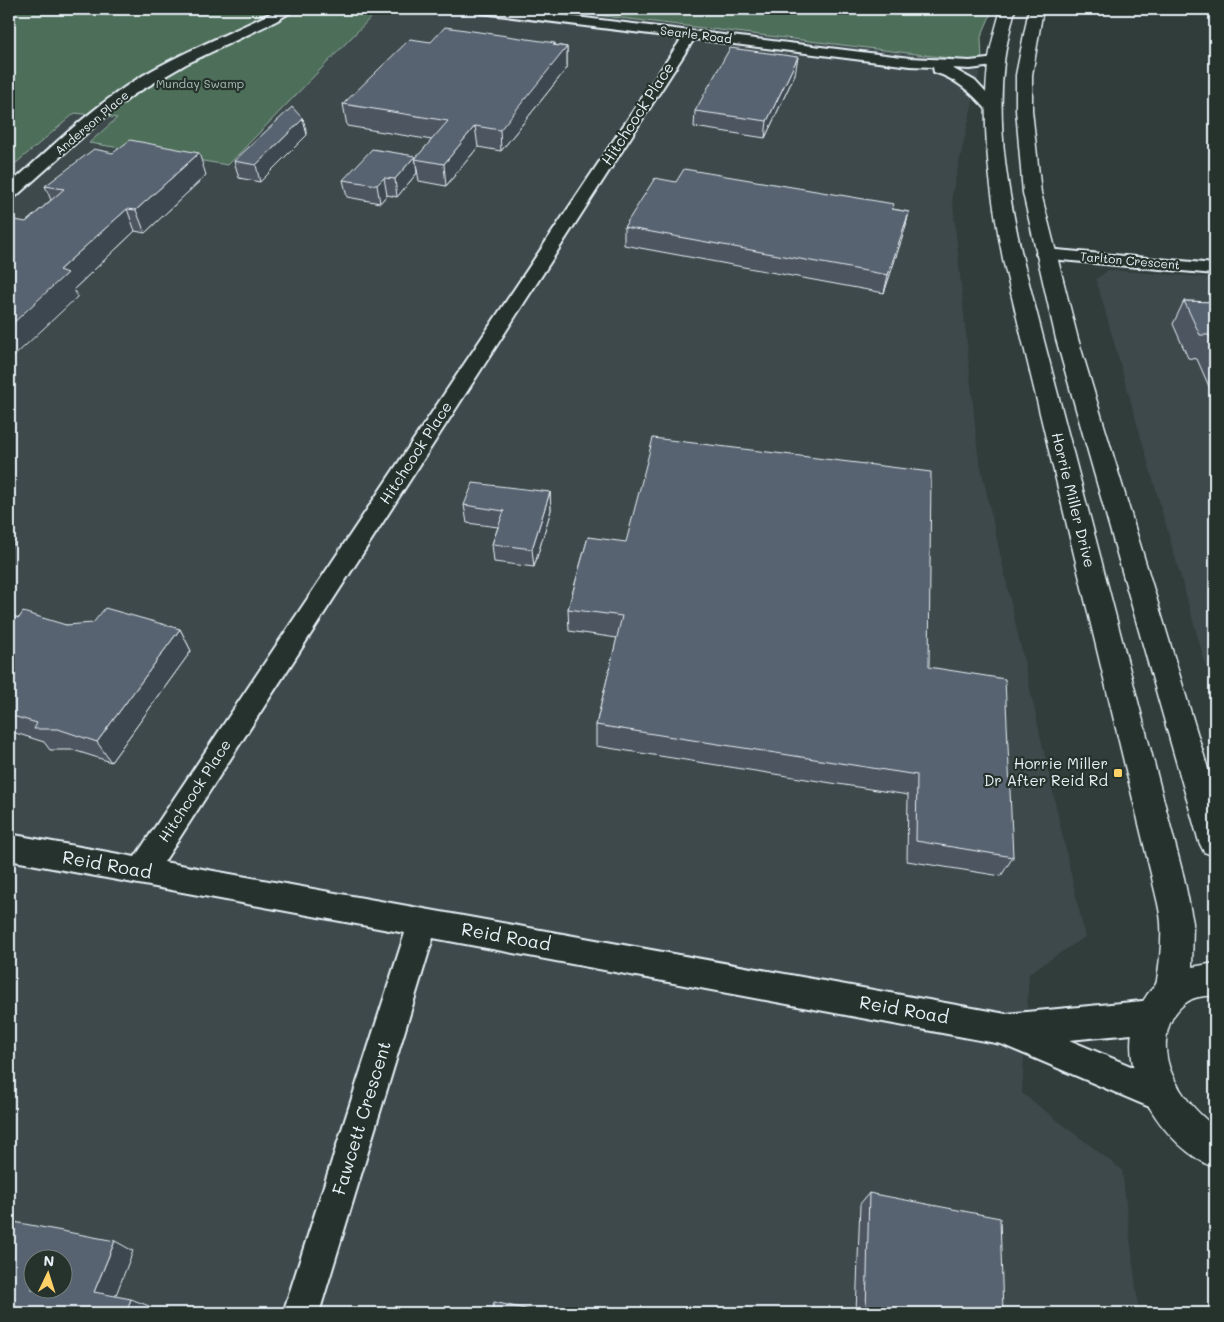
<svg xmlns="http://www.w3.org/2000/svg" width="1224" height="1322" font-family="Mali,sans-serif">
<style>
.built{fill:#3c494b;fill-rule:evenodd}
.green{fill:#4d6e58;stroke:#9ab0a8}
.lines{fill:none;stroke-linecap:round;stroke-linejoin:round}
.street-casing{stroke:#e8f1f8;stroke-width:4}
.primary-casing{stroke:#e8f1f8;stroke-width:3}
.street{fill:#26332d;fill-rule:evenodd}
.primary{fill:#26332d;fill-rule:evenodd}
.wall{fill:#4d5661;stroke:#e8f1f8}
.shaded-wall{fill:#3e464f;stroke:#e8f1f8}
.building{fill:#596471;stroke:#e8f1f8;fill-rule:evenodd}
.poi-dot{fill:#ffd166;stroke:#26332d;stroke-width:2}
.labels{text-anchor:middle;stroke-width:4.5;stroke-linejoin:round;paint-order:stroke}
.far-street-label{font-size:12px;fill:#e8f1f8;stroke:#26332d}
.far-park-label{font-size:12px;fill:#aabdb8;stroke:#26332d}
.street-label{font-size:15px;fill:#e8f1f8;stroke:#26332d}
.poi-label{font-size:15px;fill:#e8f1f8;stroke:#26332d;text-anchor:end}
.near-street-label{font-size:18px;fill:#e8f1f8;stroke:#26332d}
</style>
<rect width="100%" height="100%" fill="#303d3b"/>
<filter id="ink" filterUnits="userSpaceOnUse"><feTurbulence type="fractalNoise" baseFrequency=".02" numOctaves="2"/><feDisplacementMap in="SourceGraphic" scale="10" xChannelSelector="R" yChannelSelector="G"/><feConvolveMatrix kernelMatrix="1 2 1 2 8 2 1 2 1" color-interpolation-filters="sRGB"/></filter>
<g filter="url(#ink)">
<path class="built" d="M 270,9 L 707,9 L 698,26 L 982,62 L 952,194 L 978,454 L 1085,937 L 1029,973 L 1022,1093 L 1122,1170 L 1139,1313 L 9,1313 L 9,161 L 73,109 ZM 32,1260 L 62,1260 L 62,1290 L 32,1290 Z
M 1108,270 L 1215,278 L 1215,698 L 1096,279 Z"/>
<path class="green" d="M 9,9 L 379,9 L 228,165 L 89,143 L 117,118 L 75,113 L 9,169 Z
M 547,9 L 993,9 L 981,37 L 982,62 Z"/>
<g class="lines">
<defs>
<path id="street" d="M 279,9 L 296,9 L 276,21 L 186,64 L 133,95 L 98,123 L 15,197 L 9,198 L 9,185 C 52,147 93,106 142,76 C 186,50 234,32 279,9 Z
M 474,9 L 511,9 L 910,58 L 970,61 L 996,58 L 1001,59 L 1003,62 L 1001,65 L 970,69 L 952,68 L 975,81 L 1000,108 L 998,111 L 988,111 C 972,93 957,79 934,72 L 933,67 L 910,66 L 694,39 L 164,862 L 1006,1014 L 1153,1000 L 1164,1005 L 1169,1016 L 1164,1027 L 1153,1032 L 1069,1040 L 1178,1086 L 1182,1098 L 1178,1110 L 1166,1114 L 1001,1044 L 433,938 L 319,1313 L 283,1313 L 405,933 L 9,860 L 9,834 L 135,857 L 682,38 L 481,13 Z
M 1045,249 L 1215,264 L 1215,274 L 1039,258 L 1036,254 L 1039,250 Z"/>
<path id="primary" d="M 1001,9 L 1015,9 C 1011,27 1006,44 1004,62 C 996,130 1009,198 1024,264 L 1184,878 L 1193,923 L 1192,967 L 1215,963 L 1215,995 C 1208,996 1199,996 1192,999 C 1165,1013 1160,1047 1172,1074 C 1181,1095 1197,1113 1215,1127 L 1215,1168 C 1164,1147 1117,1075 1135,1019 C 1138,1011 1142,1002 1147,995 C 1150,990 1157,986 1157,980 C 1160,962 1162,941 1161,923 C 1160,908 1155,893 1152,878 L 1004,264 C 991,198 981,132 988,65 C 990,46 996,28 1001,9 Z
M 1029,9 L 1043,9 L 1032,75 L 1032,110 L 1041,193 L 1078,339 L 1215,792 L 1215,856 L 1204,852 L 1199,842 L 1056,339 L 1023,193 L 1016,110 L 1016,75 Z"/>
</defs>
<use href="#street" class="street-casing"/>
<use href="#primary" class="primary-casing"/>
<use href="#street" class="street"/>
<use href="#primary" class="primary"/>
</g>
<path class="wall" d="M 431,42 L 555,45 L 567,47 L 567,68 L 501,151 L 478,147 L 446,186 L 419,181 L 415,159 L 432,140 L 347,126 L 343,104 Z
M 795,74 L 765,138 L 694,127 L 695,111 Z
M 303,119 L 307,135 L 260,182 L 239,178 L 234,161 Z
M 415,156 L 417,173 L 397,197 L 387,195 L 380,203 L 347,197 L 343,180 Z
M 206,175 L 145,233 L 135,231 L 74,289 L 77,297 L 26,222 L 51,200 L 45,186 Z
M 676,182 L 893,209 L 909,212 L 905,229 L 884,293 L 624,245 L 624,227 Z
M 1184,301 L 1215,302 L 1215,391 L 1211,391 L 1197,359 L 1188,358 L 1173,324 Z
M 550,492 L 551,510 L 534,567 L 494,562 L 492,544 L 498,527 L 467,523 L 464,505 Z
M 588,537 L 929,667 L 1013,857 L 1001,876 L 907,861 L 908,795 L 596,746 L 596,725 L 617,638 L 569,631 L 568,609 Z
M 9,615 L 19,618 L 66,625 L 180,629 L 191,651 L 111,762 L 73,750 L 50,750 L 44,742 L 9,731 Z
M 869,1193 L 1003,1313 L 856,1313 L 860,1204 Z"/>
<path class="shaded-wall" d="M 555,43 L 555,61 L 567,47 L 567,68 L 501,151 L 500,130 Z
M 798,57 L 795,74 L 765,138 L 767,121 Z
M 303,119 L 307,135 L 260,182 L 256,165 Z
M 475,126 L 478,147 L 446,186 L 444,164 Z
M 199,153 L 206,175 L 145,233 L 136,210 Z
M 415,156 L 417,173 L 397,197 L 395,179 Z
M 384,178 L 387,195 L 380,203 L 377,185 Z
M 127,209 L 135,231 L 74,289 L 77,297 L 9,361 L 9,327 L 59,270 Z
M 909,212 L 905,229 L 884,293 L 888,275 Z
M 550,492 L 551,510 L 534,567 L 532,549 Z
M 9,535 L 14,544 L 9,550 Z
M 180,629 L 191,651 L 111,762 L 97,742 Z
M 115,1241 L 133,1251 L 114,1300 L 94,1292 Z
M 131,1299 L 149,1306 L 147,1313 L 126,1313 Z"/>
<path class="building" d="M 445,27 L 555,43 L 553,45 L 567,47 L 500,130 L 475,126 L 444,164 L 415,159 L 448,121 L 343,104 L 410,39 L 431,42 Z
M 730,48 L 798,57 L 767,121 L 695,111 Z
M 292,107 L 303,119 L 256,165 L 234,161 Z
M 130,140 L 199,153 L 136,210 L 127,209 L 59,270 L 67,273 L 9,327 L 9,219 L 10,219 L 26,222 L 64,189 L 45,186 L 94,149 L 113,153 Z
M 372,149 L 415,156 L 395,179 L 384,178 L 377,185 L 343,180 Z
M 684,169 L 894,204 L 892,209 L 909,212 L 888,275 L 624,227 L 655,178 L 676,182 Z
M 1184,301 L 1215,302 L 1215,349 L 1209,335 L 1200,335 Z
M 653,438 L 931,472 L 929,667 L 1005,679 L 1013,857 L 916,841 L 917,775 L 596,725 L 622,616 L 568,609 L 588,537 L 626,542 Z
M 473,483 L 550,492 L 532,549 L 492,544 L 504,511 L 464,505 Z
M 105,608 L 180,629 L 97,742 L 58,729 L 34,729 L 37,723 L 9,715 L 9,615 L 19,618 L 23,612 L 66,625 L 93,623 Z
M 869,1193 L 1000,1218 L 1003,1313 L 866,1313 Z
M 9,1221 L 115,1241 L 94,1292 L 131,1299 L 126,1313 L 9,1313 ZM 32,1260 L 62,1260 L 62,1290 L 32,1290 Z
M 494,1302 L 543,1313 L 492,1313 Z"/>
</g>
<rect class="poi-dot" x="1113" y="768" width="10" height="10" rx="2.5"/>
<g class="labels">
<g class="far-street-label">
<text transform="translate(696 35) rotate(7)" y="4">Searle Road</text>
<text transform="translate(92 123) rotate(-40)" y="4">Anderson Place</text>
<text transform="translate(1130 261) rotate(5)" y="4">Tarlton Crescent</text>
</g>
<g class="far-park-label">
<text x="200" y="88">Munday Swamp</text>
</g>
<g class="street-label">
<text transform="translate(638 114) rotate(-57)" y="5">Hitchcock Place</text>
<text transform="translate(416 453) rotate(-57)" y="5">Hitchcock Place</text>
<text transform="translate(1073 500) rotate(76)" y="5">Horrie Miller Drive</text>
<text transform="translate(195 791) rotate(-57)" y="5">Hitchcock Place</text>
</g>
<g class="poi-label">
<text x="1108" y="769">Horrie Miller<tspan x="1108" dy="17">Dr After Reid Rd</tspan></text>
</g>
<g class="near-street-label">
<text transform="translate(107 865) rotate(10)" y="6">Reid Road</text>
<text transform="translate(506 937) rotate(10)" y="6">Reid Road</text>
<text transform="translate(904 1010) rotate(10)" y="6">Reid Road</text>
<text transform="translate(362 1118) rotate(-73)" y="6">Fawcett Crescent</text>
</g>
</g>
<rect width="1224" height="1322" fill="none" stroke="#26332d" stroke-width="30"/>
<rect x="15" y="15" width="1194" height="1292" fill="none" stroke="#e8f1f8" stroke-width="2" filter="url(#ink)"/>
<g transform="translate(48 1274) rotate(4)"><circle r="24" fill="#26332d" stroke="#747f7e"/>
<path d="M0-4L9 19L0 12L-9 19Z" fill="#ffd166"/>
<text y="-8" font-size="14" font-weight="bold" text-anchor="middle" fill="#e8f1f8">N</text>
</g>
</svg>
